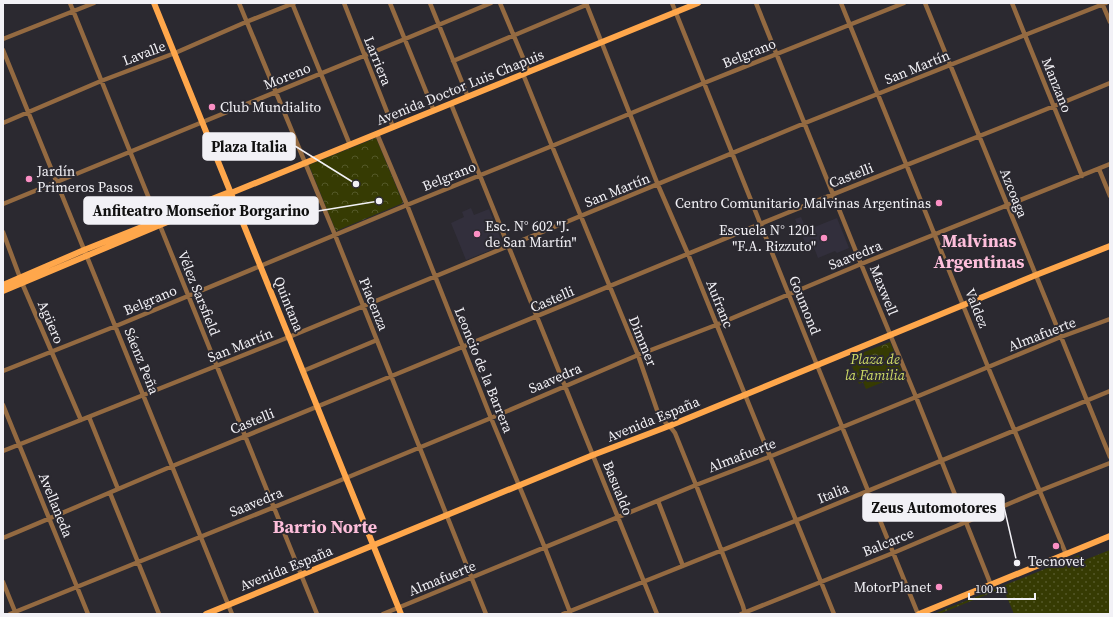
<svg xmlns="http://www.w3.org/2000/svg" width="1113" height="617" font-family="'Source Serif 4',serif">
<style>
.built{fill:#322f3c}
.grass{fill:url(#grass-dots)}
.park{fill:url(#park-crowns)}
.garden{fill:#363b03}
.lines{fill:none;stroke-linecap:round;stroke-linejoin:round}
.minor{stroke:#946a41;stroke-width:4.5}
.major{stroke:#ffa74b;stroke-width:6}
.poi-dot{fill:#fb8fc4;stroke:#2b2930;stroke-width:1.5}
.labels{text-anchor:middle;stroke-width:4;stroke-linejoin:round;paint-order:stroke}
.street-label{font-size:14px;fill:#f2f1f6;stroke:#2b2930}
.poi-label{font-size:14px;fill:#f2f1f6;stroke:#2b2930;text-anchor:start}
.park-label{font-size:14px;font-style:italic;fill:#cfdc66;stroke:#2b2930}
.district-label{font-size:18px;font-weight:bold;fill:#fdbedb;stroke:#2b2930}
.leader{fill:none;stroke:#f2f1f6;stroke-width:1.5}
.callout-dot{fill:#f2f1f6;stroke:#2b2930;stroke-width:1.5}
.callout{fill:#f2f1f6;stroke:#f2f1f6;stroke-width:1.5}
.callout-label{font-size:15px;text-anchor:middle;font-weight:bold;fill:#111}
</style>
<defs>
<pattern id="grass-dots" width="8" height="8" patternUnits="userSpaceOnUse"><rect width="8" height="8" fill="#363b03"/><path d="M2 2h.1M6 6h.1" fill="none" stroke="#545828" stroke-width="1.8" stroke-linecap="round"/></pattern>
<pattern id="park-crowns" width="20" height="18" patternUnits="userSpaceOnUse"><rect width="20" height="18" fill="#363b03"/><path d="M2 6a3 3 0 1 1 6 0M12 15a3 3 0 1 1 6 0" fill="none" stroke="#545828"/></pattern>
</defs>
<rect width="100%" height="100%" fill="#2b2930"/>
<path class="built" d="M 471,208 L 474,215 L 489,209 L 503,245 L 466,260 L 451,223 L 464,217 L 462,212 Z
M 801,217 L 807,230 L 837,218 L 849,248 L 837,253 L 835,251 L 818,258 L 813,245 L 807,247 L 795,219 Z"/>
<path class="grass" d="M 1110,550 L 1110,614 L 1014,614 L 1003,588 L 939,614 L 934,614 L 1079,555 L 1082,561 Z"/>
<path class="park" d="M 376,138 L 403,203 L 336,231 L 309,165 Z
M 890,342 L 903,374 L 866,389 L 863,382 L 859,384 L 849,358 Z"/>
<path class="garden" d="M 869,366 L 875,384 L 866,387 L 859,370 Z"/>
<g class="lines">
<path class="minor" d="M 70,3 L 317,614
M 239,3 L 335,235 L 486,614
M 292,3 L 350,145
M 344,3 L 393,127
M 390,3 L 434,111
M 430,3 L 468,97
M 500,3 L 529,72
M 586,3 L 658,185 L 688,254 L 834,614
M 672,3 L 817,365 L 918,614
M 756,3 L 861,264 L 916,397 L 991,585
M 841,3 L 988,367 L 1066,554
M 925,3 L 1110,457
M 1012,3 L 1082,176
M 1102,3 L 1110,22
M 3,39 L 94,3
M 3,50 L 232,614
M 453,61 L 586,5
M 523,74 L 552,146 L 638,355 L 657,410 L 663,420 L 672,429 L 675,433 L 696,485 L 743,606 L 745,614
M 451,104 L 657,614
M 3,123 L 101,81 L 175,53 L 246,22 L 294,3
M 377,134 L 407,205 L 491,418 L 545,548 L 570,612
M 1099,169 L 1110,196
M 3,204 L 405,39 L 491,3
M 3,232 L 22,283 L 81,420
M 3,371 L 116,326 L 407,205 L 552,146 L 704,83 L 904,3
M 303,371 L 377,340
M 3,405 L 88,614
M 89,417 L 118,489
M 3,451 L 289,337 L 805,123 L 1025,35 L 1106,3
M 110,493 L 159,614
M 658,501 L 683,566
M 3,538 C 61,514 117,489 175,465 C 379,381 583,298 787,213 C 894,169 1003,128 1110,83
M 3,582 L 16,614
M 10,614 L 346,478 L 491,418 L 638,355 L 716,325 L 861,264 L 1110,164
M 383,614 L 696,485 L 769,457 L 916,397 L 1058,338 L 1110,319
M 563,614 L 795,521 L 1110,391
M 741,614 L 893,553 L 1039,491 L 1110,463"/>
<path class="major" d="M 154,3 L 401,614
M 3,285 L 84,250 L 227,193 L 231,193 L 698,3
M 3,291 L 160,225 L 229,197 L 231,193
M 206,614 L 593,455 L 669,426 L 1036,275 L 1110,246
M 919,614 L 1110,536"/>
</g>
<g class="poi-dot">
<circle cx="212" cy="107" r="4"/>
<circle cx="29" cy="179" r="4"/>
<circle cx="939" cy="203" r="4"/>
<circle cx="477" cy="234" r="4"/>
<circle cx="824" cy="238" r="4"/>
<circle cx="1056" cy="546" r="4"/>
<circle cx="939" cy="587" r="4"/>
</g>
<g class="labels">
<g class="street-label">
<text transform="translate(144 53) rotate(-21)" y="5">Lavalle</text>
<text transform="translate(749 53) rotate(-22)" y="5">Belgrano</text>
<text transform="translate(378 61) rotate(68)" y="5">Larriera</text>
<text transform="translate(917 67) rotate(-22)" y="5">San Martín</text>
<text transform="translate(287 76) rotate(-22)" y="5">Moreno</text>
<text transform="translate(1057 85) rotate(68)" y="5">Manzano</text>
<text transform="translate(460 87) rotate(-22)" y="5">Avenida Doctor Luis Chapuis</text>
<text transform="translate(851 175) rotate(-21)" y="5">Castelli</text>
<text transform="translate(449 176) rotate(-22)" y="5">Belgrano</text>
<text transform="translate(617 190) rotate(-22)" y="5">San Martín</text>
<text transform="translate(1014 193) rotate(68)" y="5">Azcoaga</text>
<text transform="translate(855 255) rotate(-22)" y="5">Saavedra</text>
<text transform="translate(884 290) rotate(68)" y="5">Maxwell</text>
<text transform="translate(199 293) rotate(68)" y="5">Vélez Sarsfield</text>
<text transform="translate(552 299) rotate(-23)" y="5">Castelli</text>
<text transform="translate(150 300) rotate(-23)" y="5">Belgrano</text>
<text transform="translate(289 304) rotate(68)" y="5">Quintana</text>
<text transform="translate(374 304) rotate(68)" y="5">Piacenza</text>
<text transform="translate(720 304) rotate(68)" y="5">Aufranc</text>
<text transform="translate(805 305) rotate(68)" y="5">Goumond</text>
<text transform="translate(977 308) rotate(68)" y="5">Valdez</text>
<text transform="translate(51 322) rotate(67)" y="5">Agüero</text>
<text transform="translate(1042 334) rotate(-21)" y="5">Almafuerte</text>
<text transform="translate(643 341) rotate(68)" y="5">Dimmer</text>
<text transform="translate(240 345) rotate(-22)" y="5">San Martín</text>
<text transform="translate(142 361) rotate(68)" y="5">Sáenz Peña</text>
<text transform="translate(484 370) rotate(68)" y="5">Leoncio de la Barrera</text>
<text transform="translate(555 378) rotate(-23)" y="5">Saavedra</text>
<text transform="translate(653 419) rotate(-22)" y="5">Avenida España</text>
<text transform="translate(252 421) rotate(-22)" y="5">Castelli</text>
<text transform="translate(742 455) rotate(-21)" y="5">Almafuerte</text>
<text transform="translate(618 488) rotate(68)" y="5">Basualdo</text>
<text transform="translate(833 493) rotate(-22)" y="5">Italia</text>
<text transform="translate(256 502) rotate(-22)" y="5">Saavedra</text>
<text transform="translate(56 505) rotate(68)" y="5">Avellaneda</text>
<text transform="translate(888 542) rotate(-22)" y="5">Balcarce</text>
<text transform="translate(286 568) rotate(-22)" y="5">Avenida España</text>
<text transform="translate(442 578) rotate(-22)" y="5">Almafuerte</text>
</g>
<g class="poi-label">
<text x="220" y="112">Club Mundialito</text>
<text x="37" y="176">Jardín<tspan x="37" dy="16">Primeros Pasos</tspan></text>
<text x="931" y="208" text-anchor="end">Centro Comunitario Malvinas Argentinas</text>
<text x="485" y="231">Esc. N° 602 "J.<tspan x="485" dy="16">de San Martín"</tspan></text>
<text x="816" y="235" text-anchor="end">Escuela N° 1201<tspan x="816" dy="16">"F.A. Rizzuto"</tspan></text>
<text x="1056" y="566" text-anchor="middle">Tecnovet</text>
<text x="931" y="592" text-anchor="end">MotorPlanet</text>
</g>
<g class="park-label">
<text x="875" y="364">Plaza de<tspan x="875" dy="16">la Familia</tspan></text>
</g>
<g class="district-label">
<text x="979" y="247">Malvinas<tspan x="979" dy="21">Argentinas</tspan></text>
<text x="325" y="533">Barrio Norte</text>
</g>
</g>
<path class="leader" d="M356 184L295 146M379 201L318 211M1017 563L1004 507"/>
<g class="callout-dot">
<circle cx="356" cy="184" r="4"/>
<circle cx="379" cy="201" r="4"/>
<circle cx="1017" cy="563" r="4"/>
</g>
<g class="callout">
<rect x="203" y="133" width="92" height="27" rx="4"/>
<rect x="84" y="197" width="234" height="27" rx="4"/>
<rect x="863" y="494" width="141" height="27" rx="4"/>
</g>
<g class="callout-label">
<text x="249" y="152">Plaza Italia</text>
<text x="201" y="216">Anfiteatro Monseñor Borgarino</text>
<text x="934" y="513">Zeus Automotores</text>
</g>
<rect width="1113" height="617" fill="none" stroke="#f2f1f6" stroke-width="8"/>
<path d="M969 593v6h66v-6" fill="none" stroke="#f2f1f6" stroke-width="2"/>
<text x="975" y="593" font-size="12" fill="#f2f1f6" stroke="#2b2930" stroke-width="3" paint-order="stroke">100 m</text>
</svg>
